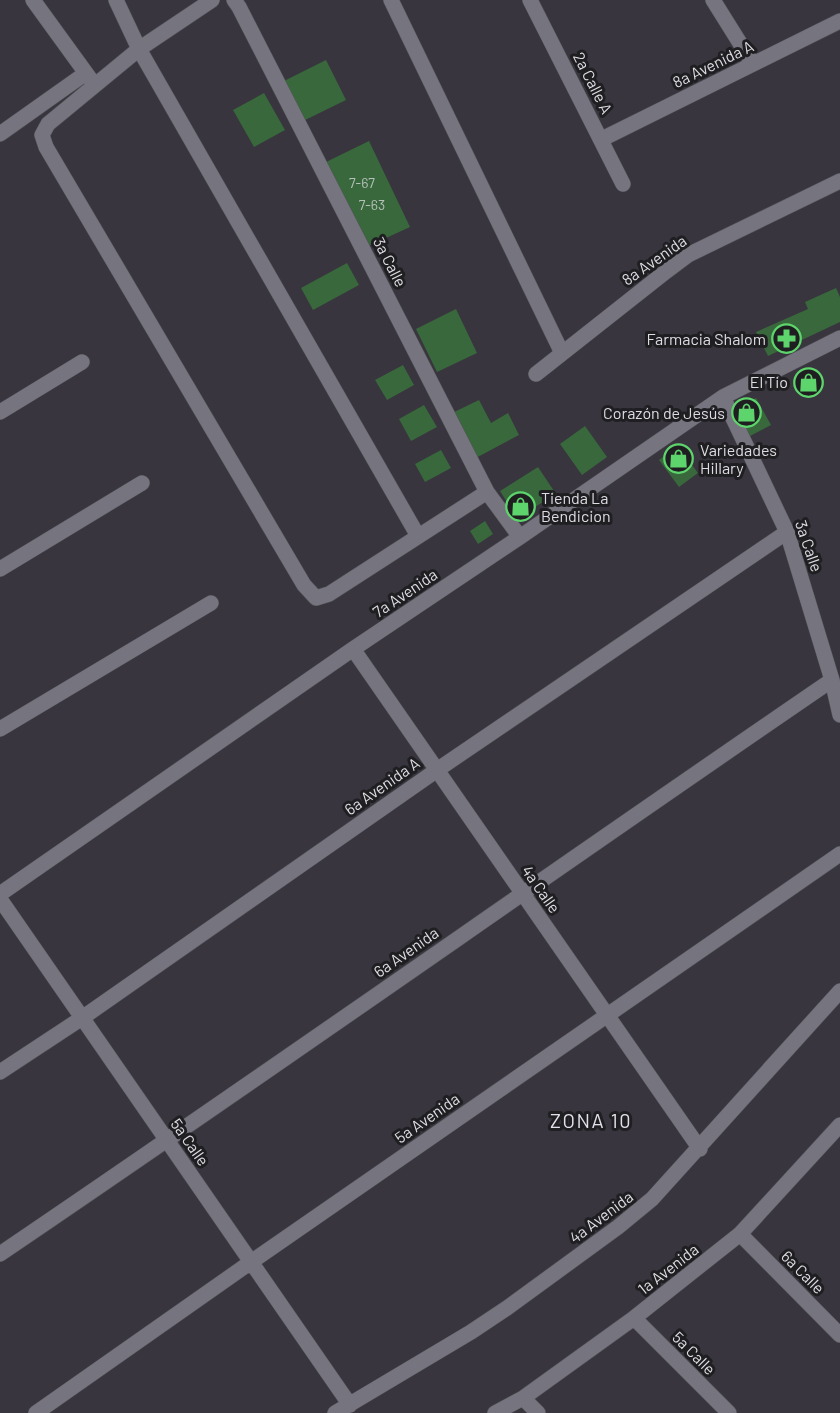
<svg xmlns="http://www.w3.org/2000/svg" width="840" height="1413" font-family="Barlow,sans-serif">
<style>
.building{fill:#38683c}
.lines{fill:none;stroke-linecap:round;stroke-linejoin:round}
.street-casing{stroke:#55535a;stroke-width:16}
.street{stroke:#76747e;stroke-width:15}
.labels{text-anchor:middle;stroke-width:6;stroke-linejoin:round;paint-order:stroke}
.number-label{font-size:14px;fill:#b5c0b9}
.street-label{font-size:16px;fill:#dfdde3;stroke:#1f1e21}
.poi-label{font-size:16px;fill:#dfdde3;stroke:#1f1e21;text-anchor:end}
.quarter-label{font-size:20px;letter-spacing:1.5px;fill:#e2dfea;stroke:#1f1e21}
</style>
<rect width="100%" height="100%" fill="#38353e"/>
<path class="building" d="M 326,60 L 346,100 L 299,123 L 280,83 Z
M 264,93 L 285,130 L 254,147 L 233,110 Z
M 369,141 L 410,227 L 364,248 L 324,163 Z
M 347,263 L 359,285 L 313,310 L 301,288 Z
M 836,288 L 840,297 L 840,322 L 768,356 L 756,332 L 808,309 L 805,302 Z
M 456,309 L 477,353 L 437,372 L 416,329 Z
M 403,365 L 414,385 L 387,400 L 375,380 Z
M 816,369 L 824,385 L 803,395 L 795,379 Z
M 756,398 L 771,425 L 750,436 L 735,409 Z
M 479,400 L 491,423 L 508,413 L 519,435 L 474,459 L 450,414 Z
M 424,405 L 437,427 L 411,441 L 399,419 Z
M 585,426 L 607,457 L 582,475 L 560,444 Z
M 678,446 L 698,473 L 679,487 L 659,460 Z
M 441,450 L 451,468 L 425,482 L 415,464 Z
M 538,467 L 556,494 L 517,518 L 500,491 Z
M 485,521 L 493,534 L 478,544 L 470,531 Z"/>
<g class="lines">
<defs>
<path id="street" d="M 33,0 L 91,80
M 116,0 L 139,49 L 418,536
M 212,0 L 139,49 L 48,124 L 42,135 L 46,147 L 304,585 L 316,598 L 329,594 L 487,492
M 234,0 L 239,7 L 487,492 L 520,537
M 391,0 L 562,353
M 530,0 L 623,184
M 713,0 L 753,64
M 0,134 L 86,73
M 602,139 L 840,21
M 536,374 L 664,273 L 688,255 L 840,181
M 723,397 L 787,532 L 832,680 L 840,715
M 0,412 L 82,362
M 0,569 L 142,483
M 353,649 L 700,1149
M 0,729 L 211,603
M 0,894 L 353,649 L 520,537 L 723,397 L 840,338
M 0,899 L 350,1405
M 0,1072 L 82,1018 L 437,770 L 787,532
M 740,1234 L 840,1335
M 0,1254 C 279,1065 554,870 832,680
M 634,1318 L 729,1413
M 523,1398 L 538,1413
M 36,1413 L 251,1262 L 840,854
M 335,1413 L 471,1332 L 507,1308 L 618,1227 L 652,1199 L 840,991
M 495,1413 L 523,1398 L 634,1318 L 740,1234 L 840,1125"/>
</defs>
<use href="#street" class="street-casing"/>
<use href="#street" class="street"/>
</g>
<defs>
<symbol id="pharmacy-ring" viewBox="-11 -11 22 22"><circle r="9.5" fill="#1f1e21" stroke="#5ed56c" stroke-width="1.5"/><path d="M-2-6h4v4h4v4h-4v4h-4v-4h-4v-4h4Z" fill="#5ed56c"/></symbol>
<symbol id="shop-ring" viewBox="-11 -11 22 22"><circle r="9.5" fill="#1f1e21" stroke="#5ed56c" stroke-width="1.5"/><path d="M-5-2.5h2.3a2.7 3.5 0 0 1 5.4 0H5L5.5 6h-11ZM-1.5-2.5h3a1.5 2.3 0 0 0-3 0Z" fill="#5ed56c"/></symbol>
</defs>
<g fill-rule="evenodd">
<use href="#pharmacy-ring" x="770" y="322" width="33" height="33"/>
<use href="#shop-ring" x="792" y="366" width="33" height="33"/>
<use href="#shop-ring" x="730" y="396" width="33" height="33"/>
<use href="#shop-ring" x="662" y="442" width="33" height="33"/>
<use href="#shop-ring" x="504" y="490" width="33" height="33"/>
</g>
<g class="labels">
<g class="number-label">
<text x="362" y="188">7-67</text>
<text x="372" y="210">7-63</text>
</g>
<g class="street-label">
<text transform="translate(713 64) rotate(-26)" y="6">8a Avenida A</text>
<text transform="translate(593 83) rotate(63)" y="6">2a Calle A</text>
<text transform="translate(654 260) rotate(-35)" y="6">8a Avenida</text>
<text transform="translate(390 262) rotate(63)" y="6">3a Calle</text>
<text transform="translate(809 546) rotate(71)" y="6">3a Calle</text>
<text transform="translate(405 593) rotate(-34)" y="6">7a Avenida</text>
<text transform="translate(382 786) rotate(-35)" y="6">6a Avenida A</text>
<text transform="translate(541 889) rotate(55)" y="6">4a Calle</text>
<text transform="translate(406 952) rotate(-35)" y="6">6a Avenida</text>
<text transform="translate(427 1118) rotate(-35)" y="6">5a Avenida</text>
<text transform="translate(190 1142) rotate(55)" y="6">5a Calle</text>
<text transform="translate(601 1217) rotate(-37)" y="6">4a Avenida</text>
<text transform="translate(668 1269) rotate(-38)" y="6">1a Avenida</text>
<text transform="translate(803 1272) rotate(45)" y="6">6a Calle</text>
<text transform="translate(694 1353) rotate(45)" y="6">5a Calle</text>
</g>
<g class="poi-label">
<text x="766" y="345">Farmacia Shalom</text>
<text x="788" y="388">El Tio</text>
<text x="725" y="419">Corazón de Jesús</text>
<text x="700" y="456" text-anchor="start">Variedades<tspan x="700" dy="18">Hillary</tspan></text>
<text x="541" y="504" text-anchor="start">Tienda La<tspan x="541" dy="18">Bendicion</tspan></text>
</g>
<g class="quarter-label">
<text x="591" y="1128">ZONA 10</text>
</g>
</g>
</svg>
